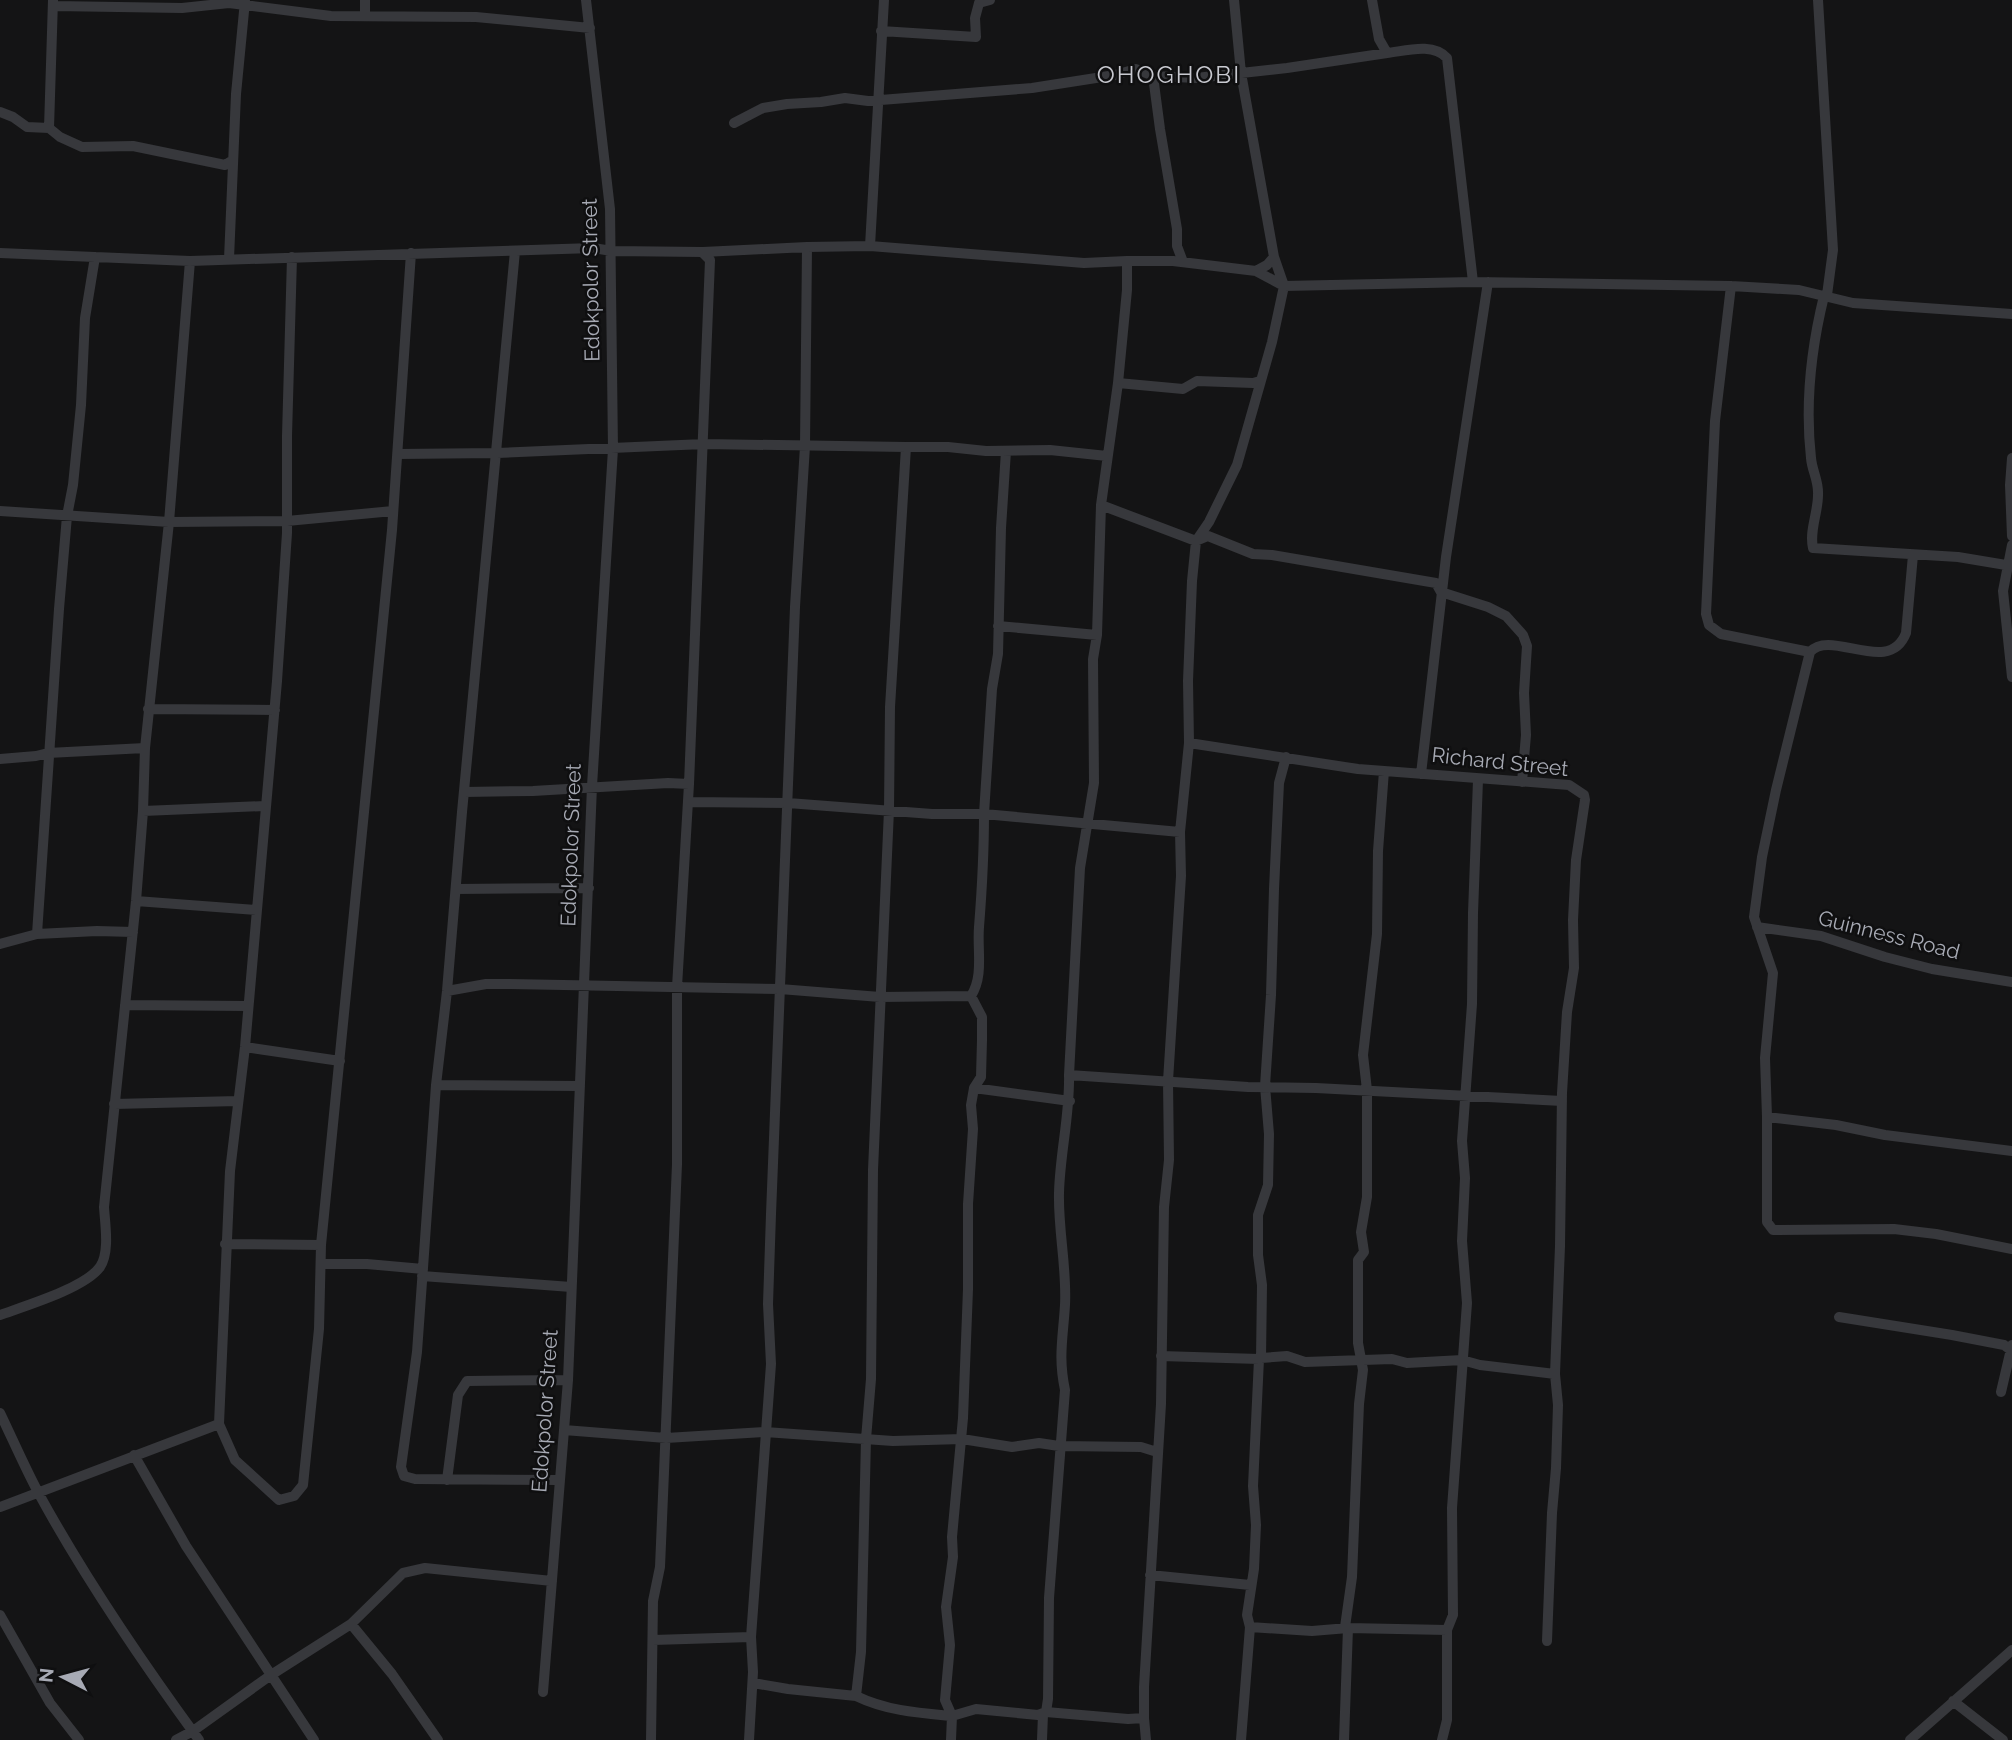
<svg xmlns="http://www.w3.org/2000/svg" width="2012" height="1740" font-family="Raleway,sans-serif">
<style>
.lines{fill:none;stroke-linecap:round;stroke-linejoin:round}
.street{stroke:#37383c;stroke-width:10}
.labels{text-anchor:middle;stroke-width:5;stroke-linejoin:round;paint-order:stroke}
.street-label{font-size:21px;fill:#a7aab4;stroke:#0f0f10}
.quarter-label{font-size:24px;letter-spacing:2px;fill:#c8c9d0;stroke:#0f0f10}
</style>
<rect width="100%" height="100%" fill="#141415"/>
<g class="lines">
<path class="street" d="M 1372,0 L 1379,39 L 1387,53 C 1405,51 1433,42 1447,58 L 1473,282
M 1818,0 L 1833,250 L 1827,295
M 54,6 L 182,8 L 229,3 L 331,16 L 476,17 L 590,28
M 365,16 L 365,0
M 881,31 L 976,37 L 975,18 L 979,3 L 990,0
M 1153,76 L 1160,129 L 1177,229 L 1177,246 L 1183,262
M 0,112 L 13,117 L 27,127 L 49,128 L 53,0
M 734,123 L 763,108 L 787,104 L 821,102 L 845,98 L 868,101 L 1032,88 L 1115,75 L 1136,69 L 1153,76 L 1196,78 L 1287,68 L 1387,53
M 49,128 L 60,137 L 82,147 L 133,146 L 225,165 L 233,160
M 870,246 L 884,0
M 807,247 L 870,246 L 1084,263 L 1127,261 L 1127,290 L 1118,383 L 1101,505 L 1097,635 L 1093,659 L 1094,783 L 1080,868 L 1069,1075 C 1070,1115 1060,1153 1059,1193 C 1058,1230 1067,1268 1065,1305 C 1063,1338 1058,1357 1065,1390 L 1049,1598 L 1048,1699 L 1046,1712 L 1038,1715 L 976,1709 L 952,1716 L 951,1740
M 515,251 L 462,812 L 447,991 L 436,1085 L 417,1352 L 401,1467 L 404,1476 L 415,1479 L 560,1480
M 703,252 L 807,247 L 805,446 L 795,607 L 771,1214 L 768,1304 L 771,1364 L 751,1637 L 753,1672 L 749,1740
M 0,253 L 190,261 L 593,248 L 612,251 L 702,252 L 710,260 L 689,784 L 677,987 L 677,1164 L 660,1567 L 653,1601 L 651,1740
M 229,259 L 236,94 L 245,1
M 1127,261 L 1173,261 L 1256,271 L 1267,265 L 1274,257
M 1256,271 L 1284,286 L 1473,282 L 1731,286 L 1799,290 L 1853,303 L 2012,314
M 1731,286 L 1715,421 L 1706,614 L 1709,625 L 1721,634 L 1810,652
M 1824,296 C 1811,349 1805,404 1811,458 C 1812,471 1819,481 1818,495 C 1818,513 1809,531 1813,548 L 1958,557 L 2006,565
M 1118,383 L 1183,389 L 1197,381 L 1253,383 L 1260,381
M 906,447 L 948,447 L 986,451 L 1050,450 L 1107,456
M 398,454 L 497,453 L 704,444 L 906,447 L 890,707 L 889,810 L 873,1170 L 871,1379 L 866,1439
M 2012,458 L 2010,485 L 2012,536
M 1101,505 L 1196,541 L 1208,536 L 1253,554 L 1272,555 L 1436,583 L 1441,592 L 1488,607 L 1506,616 L 1523,635 L 1527,646 L 1524,693 L 1526,735 L 1522,782
M 0,511 L 169,522 L 287,521 L 393,511
M 1913,555 L 1906,633 C 1889,677 1831,628 1810,652 L 1776,790 L 1762,857 L 1754,917 L 1773,973 L 1765,1058 L 1767,1117 L 1767,1222 L 1773,1230 L 1894,1229 L 1936,1234 L 2012,1249
M 998,626 L 1097,635
M 2012,677 L 2003,591 L 2012,545
M 148,709 L 275,710
M 1189,743 L 1358,769 L 1569,785 L 1584,795 L 1585,800 L 1576,860 L 1573,920 L 1574,968 L 1567,1012 L 1562,1093 L 1560,1246 L 1555,1374 L 1558,1405 L 1556,1468 L 1552,1513 L 1547,1641
M 0,759 L 36,756 L 48,753 L 145,748
M 1421,774 L 1446,557 L 1488,282
M 464,792 L 533,791 L 668,783 L 689,784
M 688,802 L 788,803 L 932,814 L 984,814 L 992,689 L 998,654 L 1001,528 L 1006,451
M 143,811 L 265,806
M 1180,832 L 1189,743 L 1188,681 L 1192,581 L 1196,541 L 1209,522 L 1237,465 L 1272,342 L 1284,286 L 1274,257 L 1241,73 L 1234,0
M 456,889 L 589,888
M 136,901 L 257,910
M 1757,927 L 1821,936 L 1885,957 L 1932,969 L 2012,982
M 37,934 L 97,931 L 133,932
M 0,944 L 37,934 L 59,609 L 67,516 L 73,485 L 81,405 L 85,318 L 95,257
M 447,991 L 486,984 L 510,984 L 780,989 L 880,997 L 971,996
M 125,1005 L 247,1006
M 245,1047 L 340,1061
M 1069,1075 L 1248,1087 L 1316,1088 L 1562,1101
M 436,1085 L 580,1086
M 974,1088 L 1070,1101
M 114,1104 L 238,1101
M 1767,1117 L 1836,1125 L 1885,1135 L 2012,1151
M 225,1244 L 321,1245
M 321,1264 L 367,1264 L 423,1269
M 422,1276 L 571,1287
M 0,1315 C 25,1306 85,1288 100,1267 C 110,1252 105,1224 104,1207 L 136,901 L 143,811 L 145,748 L 169,522 L 190,261
M 1839,1317 L 1952,1335 L 2004,1345 L 2012,1351
M 1161,1356 L 1259,1359
M 1261,1358 L 1287,1356 L 1305,1362 L 1392,1359 L 1407,1363 L 1462,1360 L 1480,1365 L 1555,1374
M 2001,1392 L 2012,1345
M 0,1413 C 13,1440 25,1468 39,1494 C 86,1580 142,1662 199,1740
M 219,1424 L 230,1171 L 245,1047 L 277,681 L 287,533 L 287,436 L 292,257
M 564,1430 L 666,1438 L 765,1432 L 893,1441 L 962,1439 L 1012,1447 L 1039,1443 L 1059,1446 L 1141,1447 L 1157,1452
M 134,1455 L 186,1546 L 314,1740
M 447,1480 L 458,1395 L 467,1381 L 568,1380
M 0,1507 L 219,1424 L 235,1460 L 279,1500 L 294,1496 L 303,1485 L 319,1329 L 321,1245 L 392,530 L 411,253
M 1150,1575 L 1250,1585
M 0,1615 L 50,1703 L 79,1740
M 351,1624 L 392,1674 L 438,1740
M 1250,1627 L 1312,1631 L 1348,1628 L 1344,1740
M 1345,1627 L 1352,1577 L 1359,1404 L 1363,1370 L 1358,1343 L 1358,1260 L 1364,1252 L 1361,1232 L 1367,1197 L 1367,1090 L 1363,1055 L 1377,934 L 1378,851 L 1384,771
M 1348,1628 L 1447,1630 L 1447,1720 L 1442,1740
M 1447,1630 L 1453,1615 L 1452,1508 L 1467,1303 L 1462,1241 L 1465,1178 L 1462,1141 L 1472,1004 L 1473,913 L 1478,780
M 653,1640 L 751,1637
M 753,1683 L 788,1689 L 856,1696 L 861,1652 L 866,1439
M 543,1692 L 568,1380 L 592,786 L 613,449 L 610,209 L 586,0
M 856,1696 C 887,1711 919,1713 952,1716 L 945,1700 L 950,1645 L 946,1607 L 953,1557 L 952,1537 L 963,1418 L 968,1289 L 968,1204 L 973,1129 L 971,1105 L 974,1088 L 981,1077 L 982,1040 L 982,1017 L 971,996 C 984,976 977,950 979,927 C 982,889 984,852 984,814 L 1180,832 L 1181,876 L 1168,1081 L 1169,1160 L 1164,1207 L 1161,1404 L 1144,1687 L 1144,1718 L 1128,1719 L 1046,1712
M 1953,1701 L 2003,1740
M 1144,1718 L 1146,1740
M 176,1740 L 193,1731 L 271,1675 L 351,1624 L 403,1573 L 425,1568 L 552,1581
M 1042,1740 L 1043,1714
M 1241,1740 L 1250,1627 L 1247,1615 L 1254,1569 L 1256,1525 L 1253,1486 L 1259,1359 L 1261,1358 L 1262,1285 L 1258,1255 L 1258,1215 L 1268,1185 L 1269,1134 L 1265,1086 L 1271,995 L 1274,889 L 1279,783 L 1286,757
M 1910,1740 L 2012,1650"/>
</g>
<g class="labels">
<g class="street-label">
<text transform="translate(591 280) rotate(-91)" y="7">Edokpolor Street</text>
<text transform="translate(1500 762) rotate(6)" y="7">Richard Street</text>
<text transform="translate(571 845) rotate(-88)" y="7">Edokpolor Street</text>
<text transform="translate(1889 935) rotate(14)" y="7">Guinness Road</text>
<text transform="translate(545 1411) rotate(-86)" y="7">Edokpolor Street</text>
</g>
<g class="quarter-label">
<text x="1169" y="83">OHOGHOBI</text>
</g>
</g>
<g transform="translate(63 1677) rotate(276)" stroke="#0f0f10" stroke-width="5" paint-order="stroke">
<path d="M0-5L12 26L0 18L-12 26Z" fill="#a7aab4"/>
<text y="-10" font-size="19" font-weight="bold" text-anchor="middle" fill="#a7aab4">N</text>
</g>
</svg>
